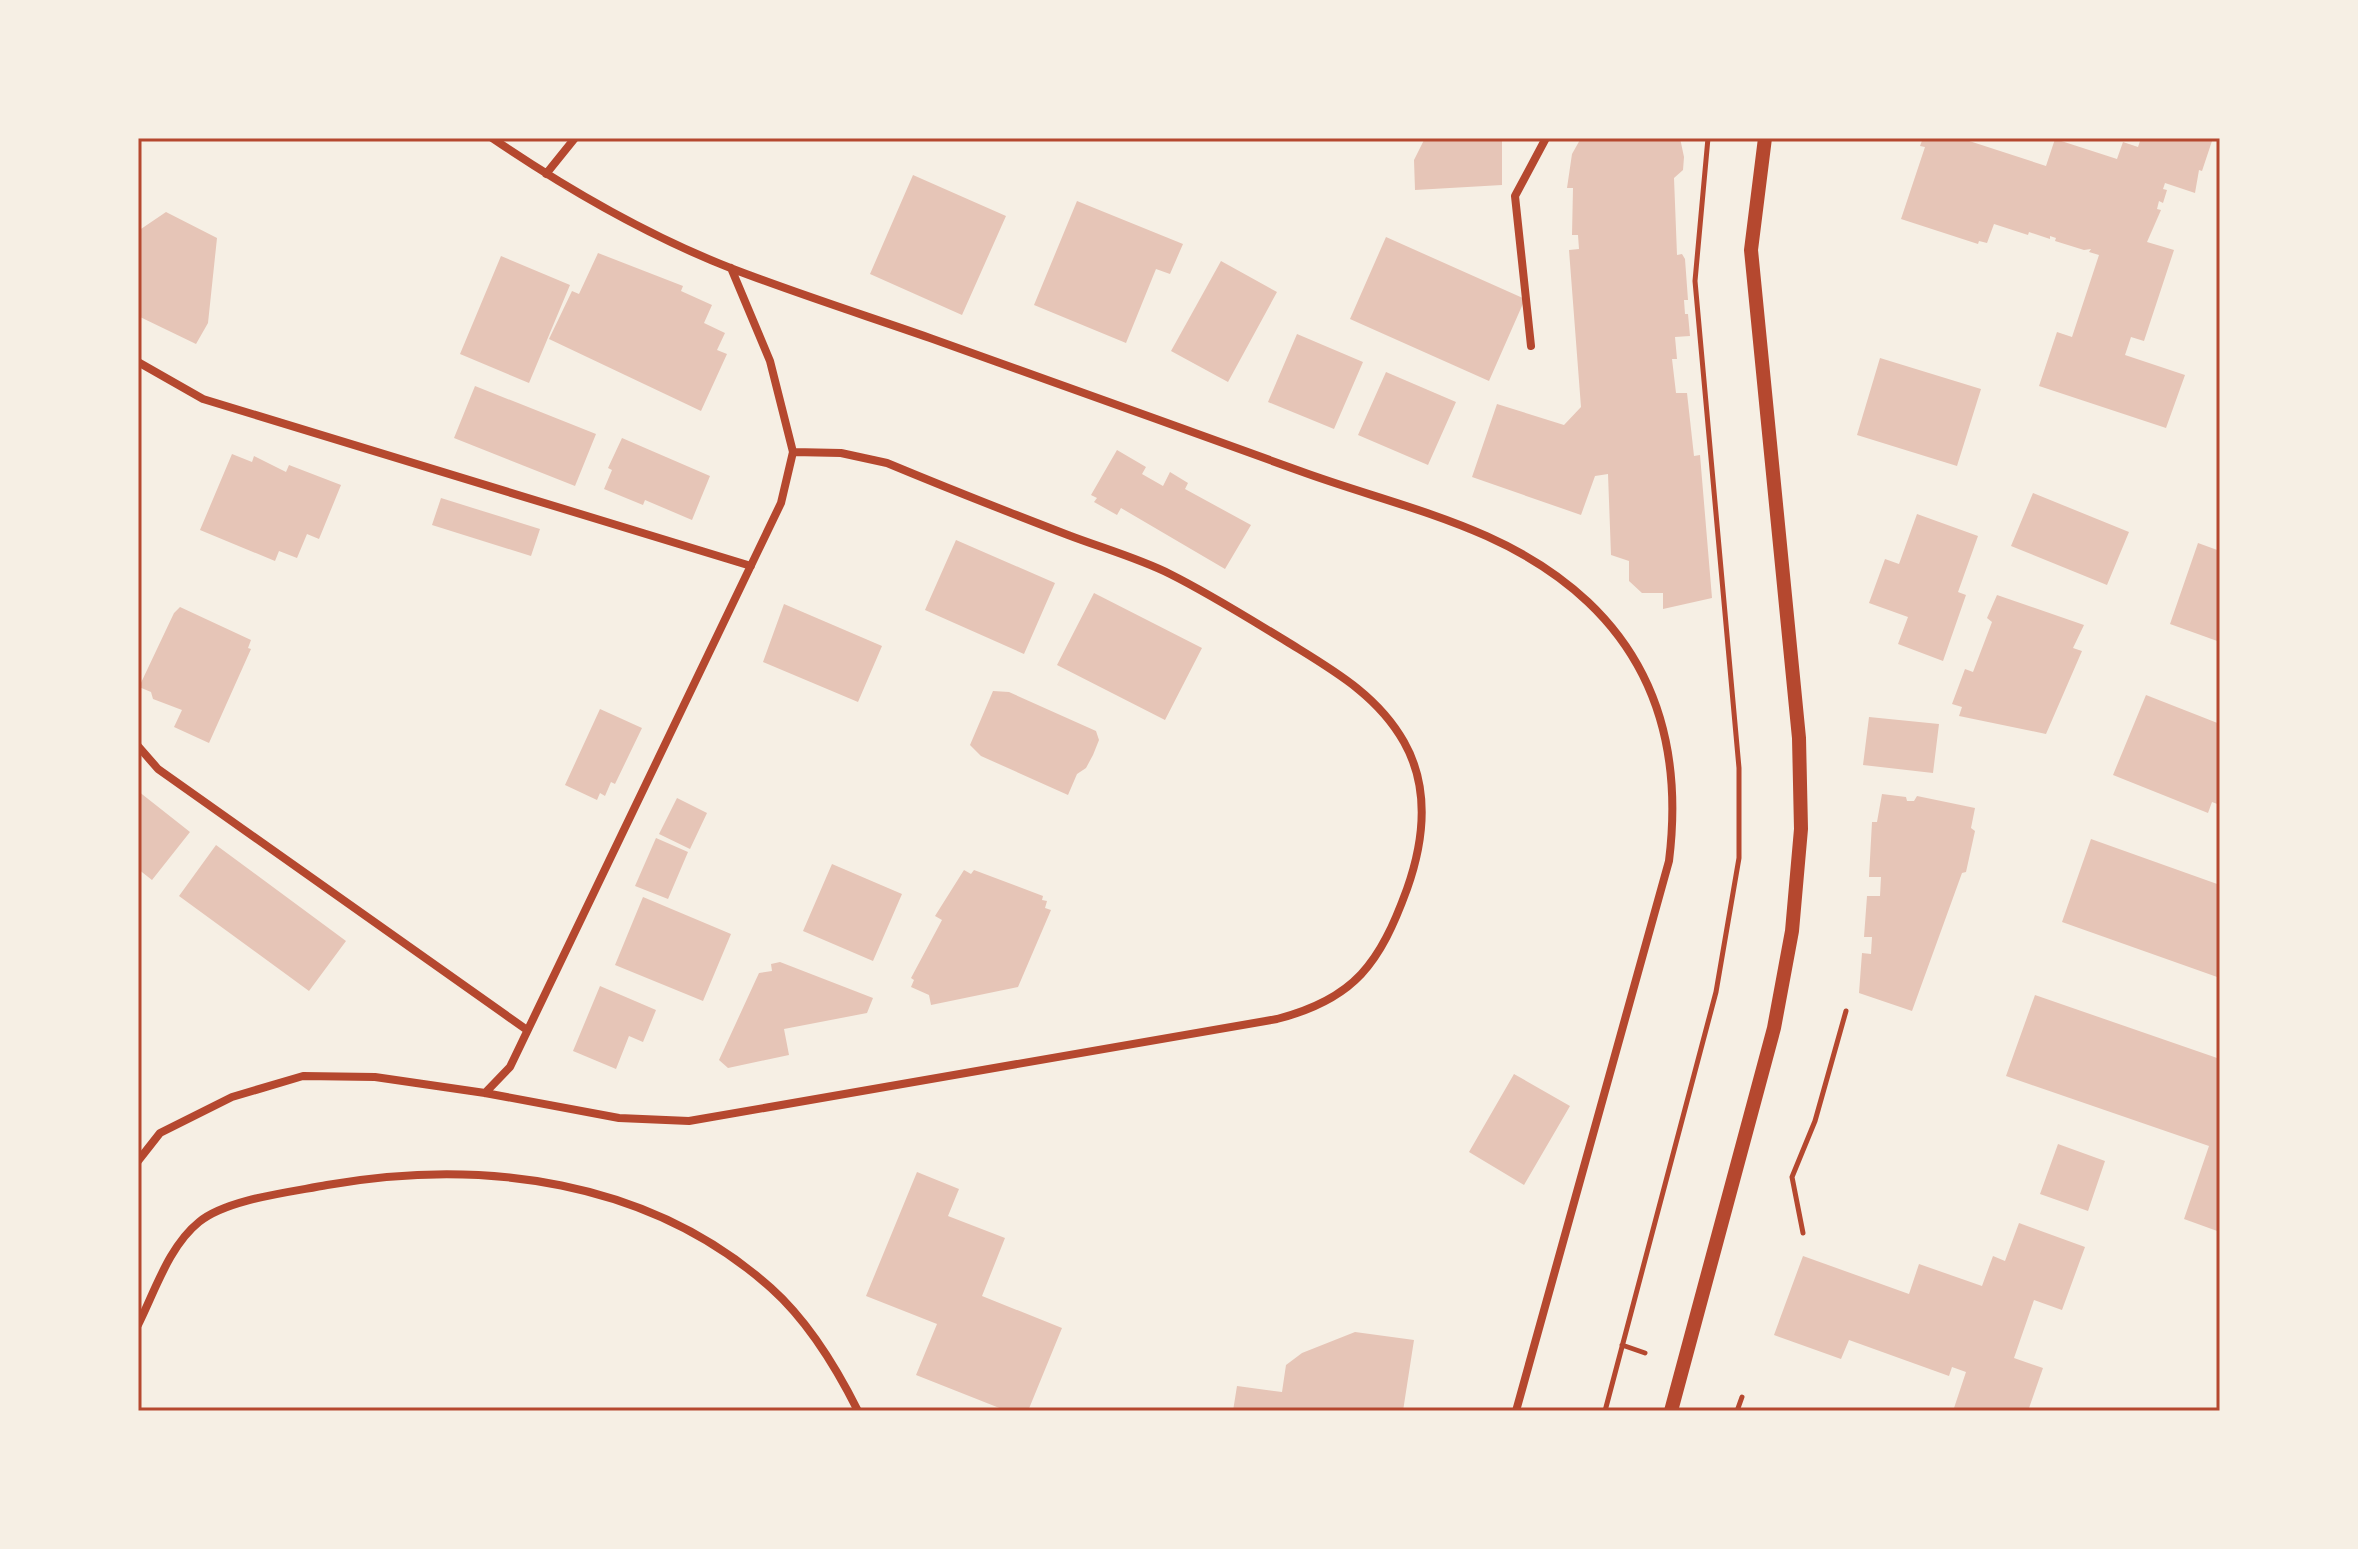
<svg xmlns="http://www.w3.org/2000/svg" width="2358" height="1549" font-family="'Sofia Sans Condensed',sans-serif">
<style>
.building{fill:#e6c5b7}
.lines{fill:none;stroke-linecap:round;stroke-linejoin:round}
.path{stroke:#b5482f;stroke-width:5}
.minor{stroke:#b5482f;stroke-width:8}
.tertiary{stroke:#b5482f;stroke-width:14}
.neatline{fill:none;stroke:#b5482f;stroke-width:3}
</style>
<rect width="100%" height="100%" fill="#f6efe4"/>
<path class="building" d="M 1425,138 L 1502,138 L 1502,185 L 1415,190 L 1414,160 Z
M 1581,138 L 1680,138 L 1684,157 L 1683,170 L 1674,178 L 1677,255 L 1682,254 L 1685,259 L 1688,300 L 1684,300 L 1685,314 L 1688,314 L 1690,336 L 1675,337 L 1677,359 L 1672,359 L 1676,393 L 1687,393 L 1694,456 L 1700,455 L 1712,598 L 1663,609 L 1663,593 L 1642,593 L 1629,581 L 1629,561 L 1611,555 L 1608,474 L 1595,476 L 1581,515 L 1472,477 L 1497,404 L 1564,425 L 1581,407 L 1569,250 L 1579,249 L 1578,235 L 1572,235 L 1573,188 L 1567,188 L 1572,154 Z
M 1923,138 L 1960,138 L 2046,166 L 2055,139 L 2117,159 L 2123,142 L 2138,147 L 2141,138 L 2213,138 L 2202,171 L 2199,170 L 2195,193 L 2165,183 L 2163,189 L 2167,190 L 2163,203 L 2159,201 L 2157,209 L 2161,210 L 2147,242 L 2174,250 L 2144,341 L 2131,337 L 2125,355 L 2185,375 L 2166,428 L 2039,386 L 2057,332 L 2072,337 L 2099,255 L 2089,252 L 2091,249 L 2084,250 L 2055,241 L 2056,238 L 2050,236 L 2050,239 L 2029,232 L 2028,235 L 1994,224 L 1987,243 L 1979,241 L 1978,244 L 1901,219 L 1925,147 L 1920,146 Z
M 913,175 L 1006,216 L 962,315 L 870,274 Z
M 1077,201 L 1183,244 L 1170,274 L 1156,269 L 1126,343 L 1034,305 Z
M 166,212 L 217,238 L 208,323 L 196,344 L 138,316 L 138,231 Z
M 1386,237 L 1525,299 L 1489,381 L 1350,319 Z
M 598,253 L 683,286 L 681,291 L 712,305 L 704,323 L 725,333 L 717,350 L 727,354 L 701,411 L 549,339 L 572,291 L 579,294 Z
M 501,256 L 570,285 L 529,383 L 460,354 Z
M 1221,261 L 1277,292 L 1228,382 L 1171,351 Z
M 1297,334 L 1363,362 L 1334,429 L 1268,402 Z
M 1880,358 L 1981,389 L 1957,466 L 1857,435 Z
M 1386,372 L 1456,402 L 1428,465 L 1358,435 Z
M 475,386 L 596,434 L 575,486 L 454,438 Z
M 622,438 L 710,476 L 692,520 L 645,500 L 643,505 L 604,489 L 612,470 L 608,468 Z
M 1117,450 L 1146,467 L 1142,474 L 1163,486 L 1170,472 L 1188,483 L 1185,489 L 1251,525 L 1225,569 L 1121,508 L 1117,515 L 1094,502 L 1097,498 L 1091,495 Z
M 232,454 L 252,462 L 254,456 L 286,472 L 289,465 L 341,485 L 319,539 L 307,534 L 297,558 L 279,551 L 275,561 L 200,530 Z
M 2033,493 L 2129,532 L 2107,585 L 2011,546 Z
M 441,498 L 540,529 L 531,556 L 432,525 Z
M 1917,514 L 1978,536 L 1958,592 L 1966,595 L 1943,661 L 1898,644 L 1908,617 L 1869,603 L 1885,559 L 1899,564 Z
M 956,540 L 1055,583 L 1024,654 L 925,610 Z
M 2198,543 L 2220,551 L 2220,642 L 2170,624 Z
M 1094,593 L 1202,648 L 1165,720 L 1057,665 Z
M 1997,595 L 2084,625 L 2073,648 L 2082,651 L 2046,734 L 1959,716 L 1962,707 L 1952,704 L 1965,669 L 1973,672 L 1992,622 L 1987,618 Z
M 784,604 L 882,646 L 858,702 L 763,662 Z
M 180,607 L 251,640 L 248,648 L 251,649 L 209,743 L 174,727 L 182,710 L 153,699 L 151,692 L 139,687 L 174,613 Z
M 993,691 L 1009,692 L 1096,731 L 1099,740 L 1093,755 L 1086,768 L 1077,774 L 1068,795 L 981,756 L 970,745 Z
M 2146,695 L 2220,724 L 2220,805 L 2212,802 L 2208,813 L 2113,775 Z
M 600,709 L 642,728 L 615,784 L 611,782 L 605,796 L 600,793 L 597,800 L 565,785 Z
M 1869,717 L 1939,724 L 1933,773 L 1863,765 Z
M 138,791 L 190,832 L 152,880 L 138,869 Z
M 1882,794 L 1906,797 L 1907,801 L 1914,801 L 1917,796 L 1975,808 L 1971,828 L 1975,831 L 1966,872 L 1962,873 L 1912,1011 L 1859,993 L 1862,953 L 1871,954 L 1872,937 L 1864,937 L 1867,896 L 1880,896 L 1881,877 L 1869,877 L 1872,822 L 1877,822 Z
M 677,798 L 707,813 L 690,849 L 659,834 Z
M 656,838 L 688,852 L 668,899 L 635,886 Z
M 2091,839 L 2220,885 L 2220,978 L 2062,922 Z
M 216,845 L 346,941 L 309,991 L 179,896 Z
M 832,864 L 902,894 L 873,961 L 803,931 Z
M 964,870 L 971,874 L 974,870 L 1043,896 L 1042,900 L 1047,901 L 1045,908 L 1051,910 L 1018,987 L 931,1005 L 929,995 L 911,987 L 914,980 L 911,978 L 942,920 L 935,916 Z
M 643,897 L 731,934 L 703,1001 L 615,965 Z
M 780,962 L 873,998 L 867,1013 L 784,1029 L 789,1055 L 728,1068 L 719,1060 L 759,973 L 772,971 L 771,964 Z
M 600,986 L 656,1010 L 643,1042 L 629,1036 L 616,1069 L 573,1051 Z
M 2035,995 L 2220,1059 L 2220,1232 L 2184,1219 L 2209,1146 L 2006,1076 Z
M 1514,1074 L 1570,1106 L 1524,1185 L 1469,1152 Z
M 2058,1144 L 2105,1161 L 2088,1211 L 2040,1194 Z
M 917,1172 L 959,1189 L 948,1216 L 1005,1238 L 982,1296 L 1062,1328 L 1028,1411 L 1007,1411 L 916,1375 L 937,1324 L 866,1296 Z
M 2019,1223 L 2085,1247 L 2062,1310 L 2034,1300 L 2014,1358 L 2043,1368 L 2028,1411 L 1953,1411 L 1966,1372 L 1952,1367 L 1949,1376 L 1849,1340 L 1841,1359 L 1774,1335 L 1803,1256 L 1909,1294 L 1919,1264 L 1982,1286 L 1993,1256 L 2005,1261 Z
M 1355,1332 L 1414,1340 L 1403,1411 L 1233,1411 L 1237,1386 L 1282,1392 L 1286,1365 L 1302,1353 Z"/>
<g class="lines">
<path class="path" d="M 1803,1233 L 1792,1177 L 1815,1121 L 1846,1011
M 1622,1345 L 1645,1353
M 1605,1411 L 1716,992 L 1739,858 L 1739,768 L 1695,281 L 1708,138
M 1737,1411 L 1742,1397"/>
<path class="minor" d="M 492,138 C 567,189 648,236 733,269 C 798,294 864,315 930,338 C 1053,382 1177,426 1300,471 C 1401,508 1508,526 1588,602 C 1663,673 1681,764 1669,861 L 1516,1411
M 546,174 L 575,138
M 1531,346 L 1515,196 L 1546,138
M 138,362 L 203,399 L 751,566
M 138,746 L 158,769 L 527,1030
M 485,1093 L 510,1067 L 781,503 L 793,452
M 138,1161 L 160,1133 L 232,1097 L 303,1076 L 375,1077 L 485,1093 L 619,1118 L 689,1121 L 1277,1019 C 1355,999 1380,963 1407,889 C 1424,841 1430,788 1404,742 C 1377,694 1331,669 1286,641 C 1248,618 1210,594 1170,574 C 1138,558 1102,548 1068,535 C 1008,512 947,488 887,463 L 841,453 L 793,452 L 770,361 L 731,268
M 138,1325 C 155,1291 169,1246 199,1222 C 227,1199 291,1192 327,1185 C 482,1158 649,1179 771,1288 C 808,1321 836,1367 858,1411"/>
<path class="tertiary" d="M 1671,1411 L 1774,1028 L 1792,931 L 1801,829 L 1799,738 L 1751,250 L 1765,138"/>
</g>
<rect width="2358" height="1549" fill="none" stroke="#f6efe4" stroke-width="280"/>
<rect x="140" y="140" width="2078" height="1269" class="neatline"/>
</svg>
